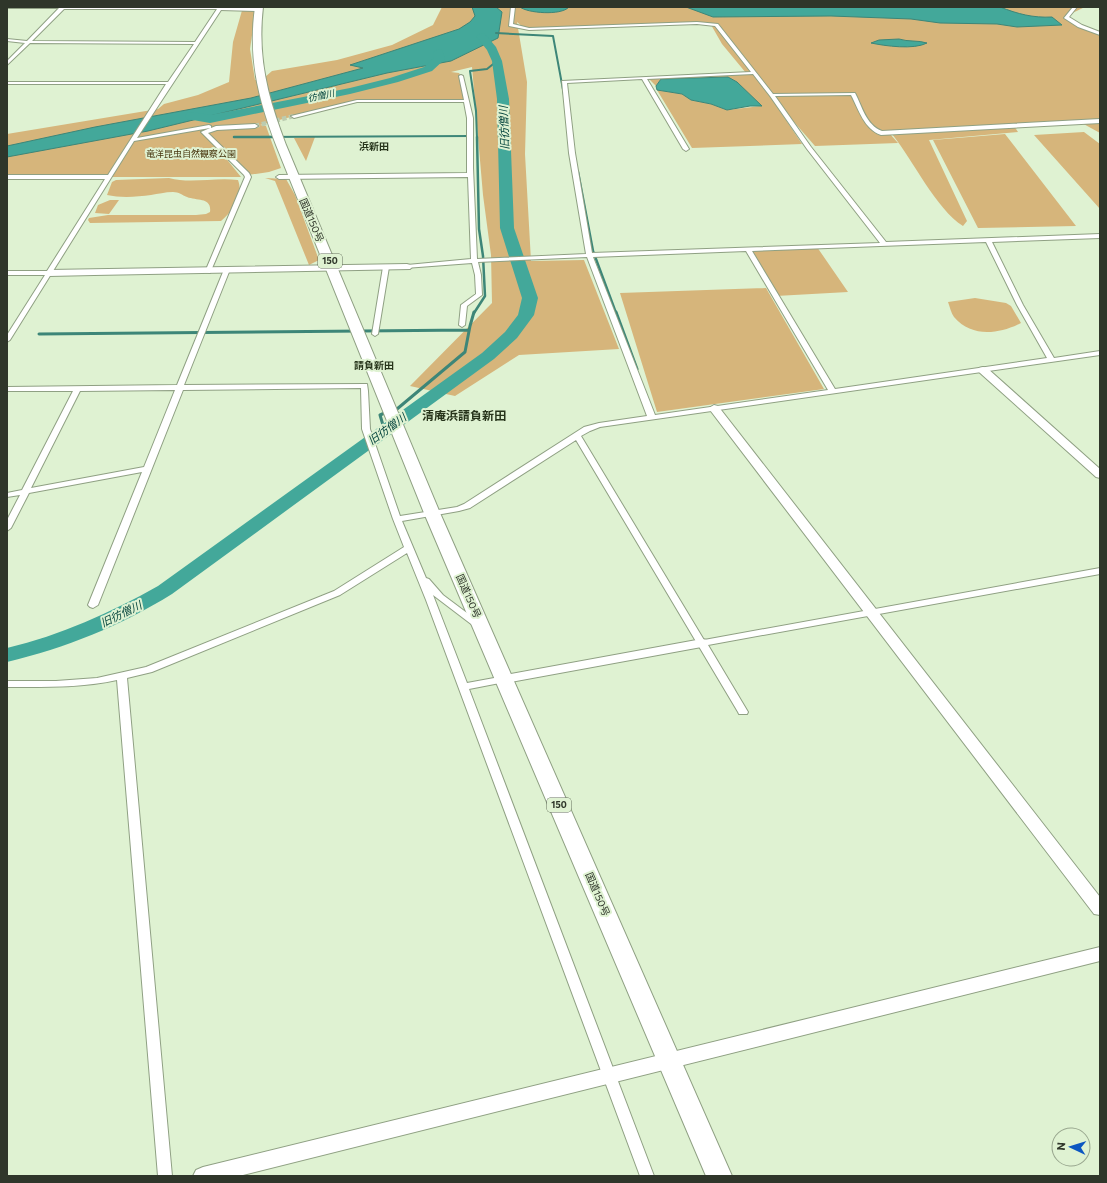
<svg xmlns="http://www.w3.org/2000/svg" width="1107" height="1183" font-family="Commissioner,'Noto Sans JP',sans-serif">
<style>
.green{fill:#d6b57b}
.water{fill:#43a89a;stroke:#3d8678}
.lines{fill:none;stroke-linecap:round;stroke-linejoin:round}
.stream-far2{stroke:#3d8678;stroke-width:2}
.stream-far1{stroke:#3d8678;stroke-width:2.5}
.stream{stroke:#3d8678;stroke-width:3}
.river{fill:#43a89a;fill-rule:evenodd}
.street-tunnel{stroke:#bcccb0;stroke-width:4.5;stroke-dasharray:4.5 2.5;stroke-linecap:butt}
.street-casing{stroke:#8fa083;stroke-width:2}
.secondary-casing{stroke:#8fa083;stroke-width:2}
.highway-casing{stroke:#8fa083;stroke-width:2}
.street{fill:#fff;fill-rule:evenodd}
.secondary{fill:#fff;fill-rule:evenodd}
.highway{fill:#fff;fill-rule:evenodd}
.labels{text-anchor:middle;stroke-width:4;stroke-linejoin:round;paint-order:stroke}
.far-water-label{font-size:9px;font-style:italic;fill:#05453e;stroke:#dff2d2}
.far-park-label{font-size:9px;fill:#46330c;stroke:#dff2d2}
.shield{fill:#dff2d2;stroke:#646e5c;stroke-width:1}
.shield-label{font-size:9px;font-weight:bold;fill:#2f362a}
.far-quarter-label{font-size:10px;font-weight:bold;fill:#27341b;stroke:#dff2d2}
.street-label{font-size:10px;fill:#2f362a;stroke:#dff2d2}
.water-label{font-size:11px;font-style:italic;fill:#05453e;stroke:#dff2d2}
.quarter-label{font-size:12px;font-weight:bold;fill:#27341b;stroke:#dff2d2}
</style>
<rect width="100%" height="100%" fill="#dff2d2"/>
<path class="green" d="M 243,7 L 256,7 L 250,49 L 255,80 L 265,77 L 272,71 L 337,60 L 392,45 L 433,25 L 442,7 L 1085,7 L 1064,17 L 1100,34 L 1100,133 L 1080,122 L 1014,126 L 1018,132 L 929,140 L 967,221 L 963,226 C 936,209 913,160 892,134 L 890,134 L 898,143 L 815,146 L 766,90 L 802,144 L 692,148 L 657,90 L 682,94 L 691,100 L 711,104 L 727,110 L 761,106 L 737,82 L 728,77 L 661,79 L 656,86 L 648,78 L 746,73 L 722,44 L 710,23 L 524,28 L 517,22 L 527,82 L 525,154 L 531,261 L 584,260 L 619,349 L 519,355 L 455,396 L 410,386 L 492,303 L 491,255 L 483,195 L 472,67 L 451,72 L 459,73 L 461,76 L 464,99 L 356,100 L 260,125 L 266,126 L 281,168 L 269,172 L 248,175 L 206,131 L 204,131 L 241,177 L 7,177 L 7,134 L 158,109 L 164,104 L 198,95 L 229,82 L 233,42 Z
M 1084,132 L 1100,144 L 1100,209 L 1034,135 Z
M 1005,134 L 1076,226 L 978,228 L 933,140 Z
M 315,137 L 306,161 L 294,138 Z
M 169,178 C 191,184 215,177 238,180 C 244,197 233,210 221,221 L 90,223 L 88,220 L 89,218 L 108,215 L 196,215 L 206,214 L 210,212 C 212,197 197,201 187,197 C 182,195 179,192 173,192 C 165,192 158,194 151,195 C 137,197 120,198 107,195 L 112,182 L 116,180 Z
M 265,178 L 286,179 L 295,195 L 319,260 L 309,265 L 275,181 Z
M 110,200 L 119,200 L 109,214 L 95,213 L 98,205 Z
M 817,247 L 848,292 L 776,296 L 748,249 Z
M 766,288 L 824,389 L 657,412 L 620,293 Z
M 975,298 L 1006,303 L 1011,306 L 1021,323 C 999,334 972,338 954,317 C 951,313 950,307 948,302 Z"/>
<path class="water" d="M 472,7 L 496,7 L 502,12 L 498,38 L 451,61 L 387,73 L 148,131 L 7,157 L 7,146 L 95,127 L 251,98 L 363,68 L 350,65 L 459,29 L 470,22 L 475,16 Z
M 520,7 L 569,7 C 561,16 527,13 520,7 Z
M 686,7 L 1000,7 C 1018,14 1033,18 1052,17 L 1062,25 L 1017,27 L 997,24 L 940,23 L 911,19 L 831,16 L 713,17 Z
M 899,39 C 908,42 918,40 927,43 C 914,50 885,46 871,43 L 879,40 Z
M 728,77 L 737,82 L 762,106 L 750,106 L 727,110 L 711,104 L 691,100 L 682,94 L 657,90 L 656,86 L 661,79 Z"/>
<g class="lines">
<path class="stream-far2" d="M 496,33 L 553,36 L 564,95
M 234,137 L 472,136
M 477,138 L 476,111 L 470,71 L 487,69 L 497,61"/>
<path class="stream-far1" d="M 234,137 L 282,137
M 578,172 L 593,251 L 616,313
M 474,313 L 485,296 L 483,256 L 479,229 L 477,137"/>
<path class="stream" d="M 616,312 L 637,369
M 39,334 L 469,330
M 393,410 L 397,409 L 465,352 L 470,326 L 474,312
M 385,432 L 380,415 L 387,412"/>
<path class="river" d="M 481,33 L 485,34 L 496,47 L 502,61 L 509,99 L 514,228 L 538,298 L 534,315 L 517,338 L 494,359 L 172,594 C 120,626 66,648 7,662 L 7,648 C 61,635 110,613 158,586 L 482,353 L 505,332 L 518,315 L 522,298 L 500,228 L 497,99 L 492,61 L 487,50 L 476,36 Z
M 438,49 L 442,50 L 445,59 L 432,71 L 398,82 L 350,94 L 210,123 L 187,119 L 185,116 L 187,113 L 191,112 L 210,115 L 350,88 L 390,78 L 424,67 L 434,58 L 433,52 Z"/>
<path class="street-tunnel" d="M 255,126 L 294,116"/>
<defs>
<path id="street" d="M 7,7 L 223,7 L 137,138 L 209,125 L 211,126 L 211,128 L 216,126 L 255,124 L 258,126 L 255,128 L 217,130 L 208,133 L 249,173 L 251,177 L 210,273 L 205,272 L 245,177 L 244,175 L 201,132 L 210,128 L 134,141 L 10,340 L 7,342 L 7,335 L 45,275 L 7,275 L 7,271 L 47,271 L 105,179 L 7,179 L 7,175 L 108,175 L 166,84 L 7,84 L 7,82 L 168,82 L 194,44 L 30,43 L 7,65 L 7,61 L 25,43 L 7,41 L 7,39 L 27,41 L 59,8 L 7,8 ZM 64,9 L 217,9 L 195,42 L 32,41 Z
M 511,7 L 515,7 L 513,24 L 529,28 L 697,22 L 718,24 L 773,94 L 855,93 C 862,106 866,125 882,131 L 1100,119 L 1100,123 L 881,135 C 864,129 859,110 851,95 L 775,96 L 811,147 L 886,242 L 1100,234 L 1100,238 L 992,242 L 1023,305 L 1054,358 L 1100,351 L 1100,355 L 600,427 L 590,431 L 581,436 L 704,640 L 1100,568 L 1100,574 L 708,645 L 748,712 L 747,714 L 739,714 L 738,712 L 576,440 L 470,508 L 459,511 L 402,521 L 426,578 L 429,579 L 443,595 L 483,625 L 481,627 L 475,627 L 433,595 L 467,683 L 505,676 L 510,679 L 505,682 L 469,689 L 654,1176 L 640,1176 L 426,600 L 407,553 L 340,595 L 152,672 L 127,678 L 172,1176 L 158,1176 L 117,680 C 81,688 44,687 7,687 L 7,681 L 56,681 L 97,678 L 146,667 L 334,591 L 404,547 L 393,519 L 362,429 L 361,388 L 183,390 L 98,605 L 93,608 L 90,607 L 88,605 L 142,472 L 29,493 L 11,528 L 7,531 L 7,520 L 20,495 L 7,497 L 7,493 L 22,490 L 73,391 L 7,391 L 7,387 L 177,385 L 223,272 L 226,270 L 229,272 L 184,385 L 367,384 L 368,391 L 370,429 L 400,516 L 457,507 L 464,504 L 584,427 L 599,423 L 647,416 L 587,257 L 478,262 L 481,275 L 482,295 L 467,306 L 465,325 L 462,327 L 459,325 L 461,305 L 476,294 L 475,275 L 472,263 L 405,268 L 405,266 L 407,265 L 471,259 L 468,177 L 279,179 L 276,177 L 279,175 L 467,173 L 467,118 L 464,102 L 357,102 L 294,118 L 291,116 L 357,100 L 464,100 L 459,76 L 461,75 L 463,76 L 473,118 L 473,168 L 477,259 L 586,254 L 569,153 L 562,81 L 751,72 L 715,26 L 697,24 L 529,30 L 509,26 ZM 753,74 L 770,96 L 807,149 L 880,243 L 592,253 L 575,153 L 567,83 L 642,79 L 683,149 L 686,151 L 689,149 L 647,79 ZM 986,242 L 1017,305 L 1047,358 L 835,389 L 752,251 ZM 746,251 L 828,390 L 655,415 L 593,257 ZM 175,390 L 144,467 L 31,488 L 80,391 Z
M 1073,7 L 1077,7 L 1069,17 L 1082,25 L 1100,32 L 1100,35 L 1078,27 L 1064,18 Z
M 386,265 L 389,267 L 378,334 L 375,336 L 372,334 L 383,267 Z"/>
<path id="secondary" d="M 218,7 L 259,7 L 262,9 L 259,11 L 220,10 L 218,9 Z
M 407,264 L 410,265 L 412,267 L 410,269 L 94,275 L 49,276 L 44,273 L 49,270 Z
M 983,367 L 987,368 L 1100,469 L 1100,478 L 1096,477 L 979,372 L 978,370 L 979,368 Z
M 714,405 L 718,406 L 1100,897 L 1100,915 L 1094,914 L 710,410 L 709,408 Z
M 702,639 L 707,640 L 709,643 L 707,646 L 505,683 L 500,682 L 498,679 L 500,676 L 505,675 Z
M 1100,947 L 1100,961 L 239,1176 L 193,1176 L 196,1170 L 203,1167 Z"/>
<path id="highway" d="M 255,7 L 263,7 C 257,58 268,98 286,145 L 440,513 L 732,1176 L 706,1176 L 424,513 L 276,145 C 258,98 248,58 255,7 Z"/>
</defs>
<use href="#street" class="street-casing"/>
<use href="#secondary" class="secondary-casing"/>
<use href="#highway" class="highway-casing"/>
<use href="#street" class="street"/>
<use href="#secondary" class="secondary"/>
<use href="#highway" class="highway"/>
</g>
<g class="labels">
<g class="far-water-label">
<text transform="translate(321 96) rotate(-12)" y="3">彷僧川</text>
</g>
<g class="far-park-label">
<text x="191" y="157">竜洋昆虫自然観察公園</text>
</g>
<g class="shield">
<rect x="318" y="254" width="24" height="14" rx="3"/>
<rect x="547" y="798" width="24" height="14" rx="3"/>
</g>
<g class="shield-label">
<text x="330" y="264">150</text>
<text x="559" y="808">150</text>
</g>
<g class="far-quarter-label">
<text x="374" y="150">浜新田</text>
<text x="374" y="369">請負新田</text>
</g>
<g class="street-label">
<text transform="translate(312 220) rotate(67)" y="4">国道150号</text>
<text transform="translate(469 596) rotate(66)" y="4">国道150号</text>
<text transform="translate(598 894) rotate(67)" y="4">国道150号</text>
</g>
<g class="water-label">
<text transform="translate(504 128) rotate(-92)" y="4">旧彷僧川</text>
<text transform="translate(387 429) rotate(-36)" y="4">旧彷僧川</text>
<text transform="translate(121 614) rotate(-26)" y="4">旧彷僧川</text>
</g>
<g class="quarter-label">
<text x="464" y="420">清庵浜請負新田</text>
</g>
</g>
<rect width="1107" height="1183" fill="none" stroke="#2f362a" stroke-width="16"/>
<g transform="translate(1071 1147) rotate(274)"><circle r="19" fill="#dff2d2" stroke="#99a78f"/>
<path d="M0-3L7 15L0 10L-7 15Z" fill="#0c57c1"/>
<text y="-6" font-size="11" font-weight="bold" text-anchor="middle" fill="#2f362a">N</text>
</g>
</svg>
